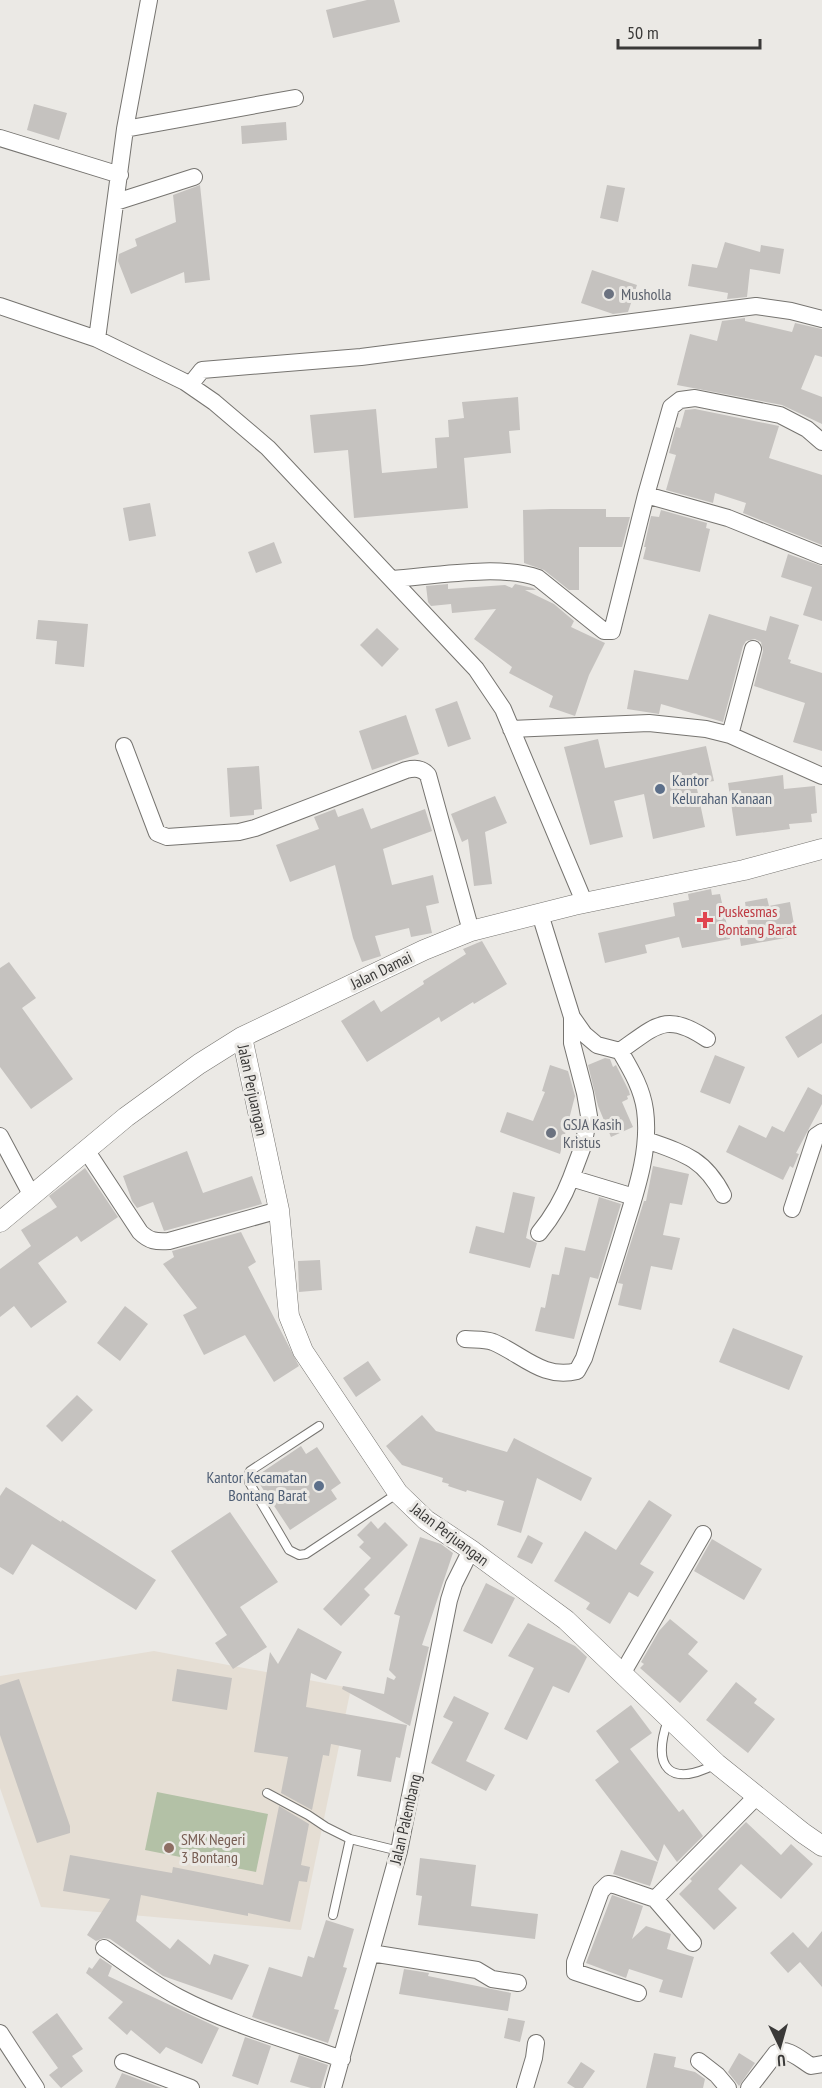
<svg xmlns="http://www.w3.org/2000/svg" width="822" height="2088" font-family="'PT Sans Narrow',sans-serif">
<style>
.built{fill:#e5ded4}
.green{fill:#b3c1a6}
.building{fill:#c5c2bf}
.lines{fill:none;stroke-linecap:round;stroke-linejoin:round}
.service-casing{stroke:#767470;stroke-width:10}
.minor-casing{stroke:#767470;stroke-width:18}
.tertiary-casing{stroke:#767470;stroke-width:21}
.service{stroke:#fff;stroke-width:8}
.minor{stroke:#fff;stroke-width:16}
.tertiary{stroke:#fff;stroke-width:20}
.worship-dot{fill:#6b7280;stroke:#ebe9e5;stroke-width:2}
.service-dot{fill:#5c6f8a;stroke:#ebe9e5;stroke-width:2}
.health-dot{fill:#e0444e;stroke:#ebe9e5;stroke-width:2}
.education-dot{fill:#8d6e63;stroke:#ebe9e5;stroke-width:2}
.labels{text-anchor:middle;stroke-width:6;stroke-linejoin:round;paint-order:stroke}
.worship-label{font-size:16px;fill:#5b616d;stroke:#ebe9e5;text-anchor:start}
.service-label{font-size:16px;fill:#4e5e75;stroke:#ebe9e5;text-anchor:start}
.health-label{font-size:16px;fill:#be3a42;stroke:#ebe9e5;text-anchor:start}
.street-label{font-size:16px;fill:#3a3938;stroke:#ebe9e5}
.education-label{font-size:16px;fill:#785e54;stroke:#ebe9e5;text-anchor:start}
</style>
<rect width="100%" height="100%" fill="#ebe9e5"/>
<path class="built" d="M 154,1651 L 351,1688 L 301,1930 L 41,1907 L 0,1788 L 0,1676 Z"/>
<path class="green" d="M 157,1792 L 268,1814 L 256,1872 L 145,1850 Z"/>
<path class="building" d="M 367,0 L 394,0 L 400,22 L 333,38 L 326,10 Z
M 34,104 L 67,113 L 59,140 L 27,130 Z
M 286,122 L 287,140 L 242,144 L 241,126 Z
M 200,185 L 210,280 L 185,283 L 184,272 L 131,294 L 118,261 L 119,254 L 137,246 L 135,239 L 176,222 L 173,195 Z
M 607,185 L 625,188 L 618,222 L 600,218 Z
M 725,242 L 760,252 L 761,245 L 784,249 L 780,274 L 750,269 L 747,297 L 727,299 L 728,293 L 688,286 L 692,264 L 717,268 Z
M 592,270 L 637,285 L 628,312 L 613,314 L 581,303 Z
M 745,318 L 745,321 L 792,332 L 795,323 L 822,329 L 822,357 L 815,355 L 801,389 L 822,397 L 822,424 L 782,405 L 677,385 L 690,334 L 717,341 L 722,321 Z
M 518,397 L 520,430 L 509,431 L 511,453 L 464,458 L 468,508 L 354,518 L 348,450 L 314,453 L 310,415 L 376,409 L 382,473 L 437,468 L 435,438 L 449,437 L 448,420 L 464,418 L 462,402 Z
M 695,409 L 779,426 L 769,458 L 822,475 L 822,545 L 743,513 L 746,503 L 715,493 L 713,503 L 666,490 L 676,455 L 669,453 L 676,427 L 680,428 L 685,410 Z
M 150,503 L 156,536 L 129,541 L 123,508 Z
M 551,509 L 606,509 L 606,517 L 630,517 L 622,547 L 579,547 L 579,590 L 569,590 L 544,570 L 524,563 L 523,510 Z
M 661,510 L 707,523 L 706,528 L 710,529 L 700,572 L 643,559 L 646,547 L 644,547 L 651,516 L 659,517 Z
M 274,542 L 282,563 L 256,573 L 248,552 Z
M 788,554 L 822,566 L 822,621 L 803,615 L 812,587 L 781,577 Z
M 448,584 L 448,589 L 505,585 L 512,588 L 515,584 L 533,588 L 536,590 L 525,590 L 554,604 L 574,621 L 571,627 L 605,643 L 589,675 L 575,716 L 549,707 L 553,696 L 509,673 L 512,667 L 474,639 L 496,609 L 452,613 L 451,604 L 431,606 L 428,602 L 426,586 Z
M 709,614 L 766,631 L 770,616 L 799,625 L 788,659 L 791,660 L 790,663 L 822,673 L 822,751 L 793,742 L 805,703 L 754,686 L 763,651 L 761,642 L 755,639 L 746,641 L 743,646 L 723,722 L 661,704 L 659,714 L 627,709 L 634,670 L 688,680 Z
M 38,620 L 88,624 L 84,667 L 55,664 L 57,641 L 36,639 Z
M 377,628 L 399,649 L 382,667 L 360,645 Z
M 457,701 L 471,739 L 448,747 L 435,709 Z
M 406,715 L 419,754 L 372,770 L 359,731 Z
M 598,739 L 605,768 L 706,746 L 714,781 L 696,784 L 705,827 L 653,839 L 644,794 L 614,801 L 623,837 L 590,845 L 564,747 Z
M 259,766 L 262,809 L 254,810 L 254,815 L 230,817 L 227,768 Z
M 783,775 L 784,789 L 815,786 L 817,813 L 811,814 L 812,822 L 789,824 L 790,829 L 736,836 L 728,783 Z
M 495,796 L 507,823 L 485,832 L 492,884 L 474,886 L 468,839 L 462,842 L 451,814 Z
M 363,808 L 371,829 L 425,809 L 432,831 L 383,849 L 392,885 L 433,875 L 439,903 L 426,906 L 432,933 L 411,937 L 409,928 L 375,936 L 381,956 L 362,962 L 353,938 L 335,865 L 290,882 L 276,845 L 319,829 L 314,817 L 335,809 L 338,817 Z
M 711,889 L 712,895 L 720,894 L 730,939 L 682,948 L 679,937 L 645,945 L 647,953 L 605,963 L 598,933 L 675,916 L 673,903 L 689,900 L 688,894 Z
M 767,898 L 769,906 L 790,902 L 796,936 L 741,946 L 738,927 L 748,925 L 745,902 Z
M 482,941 L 507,984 L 474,1004 L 473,1002 L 441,1022 L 439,1017 L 367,1062 L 341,1021 L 374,1000 L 381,1012 L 424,984 L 423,981 L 466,954 L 463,949 Z
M 9,962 L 36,998 L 22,1008 L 73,1079 L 31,1109 L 0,1067 L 0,968 Z
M 822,1014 L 822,1043 L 798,1058 L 785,1037 Z
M 715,1055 L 745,1067 L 730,1104 L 700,1092 Z
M 605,1058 L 610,1059 L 613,1067 L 616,1065 L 629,1091 L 630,1095 L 627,1096 L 628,1099 L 622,1102 L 633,1127 L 611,1137 L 598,1106 L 588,1065 Z
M 550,1065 L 568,1071 L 575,1096 L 560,1154 L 500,1132 L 507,1112 L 533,1121 L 545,1092 L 542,1091 Z
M 808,1087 L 822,1095 L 822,1104 L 796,1153 L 799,1154 L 793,1168 L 790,1166 L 783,1180 L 726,1152 L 739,1125 L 766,1138 L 772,1126 L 784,1132 Z
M 187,1151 L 203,1193 L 252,1176 L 262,1204 L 164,1231 L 153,1202 L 137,1208 L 132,1201 L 123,1176 Z
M 653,1166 L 689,1174 L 682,1205 L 670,1203 L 663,1235 L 680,1238 L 672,1270 L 651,1266 L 641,1310 L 618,1305 L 623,1284 L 618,1283 L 644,1201 L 646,1201 Z
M 85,1168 L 118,1217 L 81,1242 L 77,1236 L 38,1263 L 67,1302 L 31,1328 L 14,1306 L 0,1317 L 0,1269 L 31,1246 L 21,1230 L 57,1207 L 49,1196 Z
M 513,1192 L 535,1197 L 526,1238 L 537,1243 L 530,1268 L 469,1253 L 476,1226 L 504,1233 Z
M 599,1197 L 621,1204 L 598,1279 L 590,1277 L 574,1339 L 535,1331 L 541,1307 L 545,1308 L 552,1274 L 559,1275 L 565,1247 L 585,1251 Z
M 241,1232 L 256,1262 L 248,1267 L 299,1366 L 274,1382 L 245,1335 L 204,1355 L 183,1315 L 197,1308 L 163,1264 L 174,1257 L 172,1251 Z
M 320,1260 L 322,1290 L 299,1292 L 298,1261 Z
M 125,1306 L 148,1324 L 120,1361 L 97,1343 Z
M 733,1328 L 803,1356 L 789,1390 L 719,1362 Z
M 368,1361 L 381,1380 L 356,1397 L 343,1378 Z
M 77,1395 L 93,1410 L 62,1442 L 46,1426 Z
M 422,1415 L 436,1431 L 507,1452 L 514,1438 L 592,1478 L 581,1501 L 537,1478 L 521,1533 L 497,1525 L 504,1501 L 467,1490 L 466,1492 L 448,1486 L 449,1484 L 442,1482 L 443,1478 L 402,1465 L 386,1446 Z
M 301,1446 L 306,1454 L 317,1447 L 341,1483 L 331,1490 L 337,1499 L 290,1530 L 255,1477 Z
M 6,1487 L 61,1522 L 62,1520 L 156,1580 L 136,1610 L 32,1544 L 13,1575 L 0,1567 L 0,1496 Z
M 649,1500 L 672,1515 L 640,1564 L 654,1572 L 638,1597 L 629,1592 L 610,1624 L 586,1609 L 590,1603 L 554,1581 L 585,1531 L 616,1550 Z
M 230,1512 L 278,1582 L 240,1607 L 267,1647 L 233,1669 L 215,1643 L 227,1635 L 171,1551 Z
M 371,1521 L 378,1529 L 385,1522 L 408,1545 L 364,1589 L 370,1595 L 341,1626 L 323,1609 L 371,1558 L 359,1547 L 364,1542 L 357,1535 Z
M 528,1535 L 543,1543 L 532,1564 L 517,1557 Z
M 420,1537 L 441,1544 L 453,1553 L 422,1645 L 429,1647 L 410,1726 L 342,1689 L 343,1686 L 384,1694 L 387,1677 L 394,1680 L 396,1677 L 389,1670 L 400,1616 L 394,1614 Z
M 712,1539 L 762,1569 L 744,1600 L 694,1571 Z
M 486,1583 L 515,1598 L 492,1644 L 463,1631 Z
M 670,1619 L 698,1642 L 688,1654 L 708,1671 L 680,1703 L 640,1668 L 644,1664 L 641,1662 L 659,1631 Z
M 528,1623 L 575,1646 L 587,1657 L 569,1693 L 553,1686 L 527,1740 L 504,1729 L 534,1668 L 508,1656 Z
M 298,1628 L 342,1652 L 326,1680 L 311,1673 L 306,1707 L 407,1725 L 400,1758 L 396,1757 L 391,1782 L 357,1776 L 361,1750 L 331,1744 L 329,1756 L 323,1755 L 312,1810 L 281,1793 L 288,1757 L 254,1752 L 270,1652 L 278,1664 Z
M 177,1669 L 232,1678 L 227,1710 L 172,1701 Z
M 19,1679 L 70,1826 L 70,1833 L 37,1843 L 0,1735 L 0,1685 Z
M 736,1682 L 757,1699 L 754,1703 L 775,1719 L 748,1753 L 706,1720 Z
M 454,1696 L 489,1713 L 466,1761 L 495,1775 L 486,1791 L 431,1763 L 453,1722 L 443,1717 Z
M 631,1705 L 652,1733 L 630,1749 L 679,1812 L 683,1809 L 703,1836 L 677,1862 L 664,1844 L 650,1886 L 613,1874 L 621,1850 L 658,1862 L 595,1780 L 619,1762 L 596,1731 Z
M 279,1806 L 309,1824 L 301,1865 L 310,1867 L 307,1882 L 299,1881 L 290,1922 L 248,1913 L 248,1916 L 141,1895 L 136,1921 L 170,1949 L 178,1939 L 210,1965 L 214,1954 L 249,1965 L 232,2000 L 163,1976 L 110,1939 L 104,1938 L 96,1941 L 87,1935 L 110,1899 L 63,1891 L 70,1855 L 172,1873 L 173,1867 L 263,1885 Z
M 746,1822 L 781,1855 L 791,1844 L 813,1864 L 781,1899 L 741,1864 L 718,1889 L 737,1908 L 714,1930 L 679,1894 L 692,1881 L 690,1879 Z
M 420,1858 L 476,1865 L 471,1906 L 538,1914 L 535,1939 L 418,1925 L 422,1896 L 416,1895 Z
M 612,1895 L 643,1906 L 632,1939 L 646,1926 L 671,1934 L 667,1949 L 694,1957 L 682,1998 L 659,1992 L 663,1980 L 629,1969 L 626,1978 L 586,1963 Z
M 326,1920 L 354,1929 L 343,1967 L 347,1968 L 334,2009 L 339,2010 L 328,2043 L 252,2017 L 269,1967 L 302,1977 L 308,1956 L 314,1958 Z
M 822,1931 L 822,1987 L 800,1962 L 788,1973 L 770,1953 L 793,1932 L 808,1948 Z
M 100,1958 L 112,1966 L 108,1976 L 219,2028 L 202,2064 L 166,2047 L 160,2054 L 131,2030 L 127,2035 L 108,2018 L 123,2002 L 86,1973 L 89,1967 L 92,1969 Z
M 404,1969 L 429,1973 L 428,1976 L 511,1993 L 508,2011 L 399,1994 Z
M 57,2013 L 83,2049 L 72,2056 L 83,2071 L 61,2088 L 49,2075 L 58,2068 L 32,2032 Z
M 508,2018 L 525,2021 L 520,2042 L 504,2038 Z
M 245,2037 L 271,2046 L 258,2085 L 232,2076 Z
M 654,2053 L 676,2057 L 674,2067 L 695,2072 L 705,2079 L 703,2088 L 646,2088 Z
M 739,2053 L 755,2063 L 739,2086 L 728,2072 Z
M 299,2055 L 328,2065 L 321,2088 L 311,2088 L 290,2082 Z
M 581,2062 L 595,2071 L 583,2088 L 575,2088 L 567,2083 Z
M 122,2073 L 162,2088 L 115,2088 Z"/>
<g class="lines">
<defs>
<path id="service" d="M 319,1426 L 250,1471 L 248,1476 L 249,1482 L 289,1550 L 299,1555 L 306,1554 L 398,1493
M 668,1720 C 651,1768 670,1788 716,1764
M 267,1793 L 308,1815 L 326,1827 L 350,1839 L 399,1851
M 333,1915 L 350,1839"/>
<path id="minor" d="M 125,129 L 295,98
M 0,138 L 120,175
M 116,202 L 194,177
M 0,306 L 97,339 L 185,382 L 214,402 L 268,448 L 476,669 L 503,709 L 585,904
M 97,339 L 125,129 L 149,0
M 190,385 L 202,370 L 361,357 L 756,306 L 791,311 L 822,319
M 822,442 L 807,429 L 780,415 L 695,398 L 680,400 L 671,407 L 646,495 L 728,518 L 822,556
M 393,579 C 433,576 502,564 538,578 L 604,631 L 612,631 L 646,495
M 511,729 L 649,723 L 706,729 L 730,735 L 822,776
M 730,735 L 753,649
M 124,746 L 157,833 L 167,837 L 239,832 L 255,828 L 406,770 C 415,768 422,768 428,775 L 471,931
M 620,1051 C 656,1026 666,1011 707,1039
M 0,1136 L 32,1196
M 646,1140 C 683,1153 704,1158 723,1195
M 86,1150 L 140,1232 C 149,1241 156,1242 169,1241 L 279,1210
M 571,1178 L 583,1146 L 589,1116 L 585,1093 L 572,1043 L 572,1017
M 792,1209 L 816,1136 L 822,1132
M 539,1233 C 553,1216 563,1199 571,1178 L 634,1197
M 465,1339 C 474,1340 485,1339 493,1342 C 522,1354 543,1380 577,1371 L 584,1358 C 596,1319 609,1279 621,1240 C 633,1199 651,1154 645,1110 C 642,1088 631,1070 620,1051 L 597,1045 L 584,1034 L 572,1017 L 540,914
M 622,1674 L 703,1534
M 655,1899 L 693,1943
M 104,1948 C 128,1965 152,1983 178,1997 C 229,2024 288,2040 342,2059
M 371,1953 L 477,1970 L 492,1979 L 518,1983
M 638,1993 L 575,1972 L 575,1962 L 601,1891 L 608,1884 L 614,1885 L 655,1899 L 757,1796
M 0,2033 L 36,2088
M 699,2061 L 717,2075 L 728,2088
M 123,2062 L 191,2088
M 333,2088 L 399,1851 L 449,1600 L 454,1584 L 471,1550
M 525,2088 L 534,2058 L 536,2043
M 749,2088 L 776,2053 C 787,2046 801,2060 811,2066 L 822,2064"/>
<path id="tertiary" d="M 242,1037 L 279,1210 L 289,1316 L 303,1351 L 398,1493 L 426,1520 L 471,1550 L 566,1620 L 717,1764 L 803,1833 L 822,1846
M 0,1222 L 126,1117 L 199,1064 L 242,1037 L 424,950 L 471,931 L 574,905 L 744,870 L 822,849"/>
</defs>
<use href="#service" class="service-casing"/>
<use href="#minor" class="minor-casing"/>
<use href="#tertiary" class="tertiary-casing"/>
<use href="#service" class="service"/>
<use href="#minor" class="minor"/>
<use href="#tertiary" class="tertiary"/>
</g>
<g class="worship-dot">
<circle cx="609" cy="294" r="6"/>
<circle cx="551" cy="1133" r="6"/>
</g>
<g class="service-dot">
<circle cx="660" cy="789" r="6"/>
<circle cx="319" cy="1486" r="6"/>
</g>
<path class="health-dot" d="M702 911h6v6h6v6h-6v6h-6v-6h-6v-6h6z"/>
<circle class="education-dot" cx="169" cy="1848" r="6"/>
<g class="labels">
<g class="worship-label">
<text x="621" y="300">Musholla</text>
<text x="563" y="1130">GSJA Kasih<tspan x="563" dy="18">Kristus</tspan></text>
</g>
<g class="service-label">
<text x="672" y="786">Kantor<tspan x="672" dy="18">Kelurahan Kanaan</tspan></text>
<text x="307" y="1483" text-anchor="end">Kantor Kecamatan<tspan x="307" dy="18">Bontang Barat</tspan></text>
</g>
<g class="health-label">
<text x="718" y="917">Puskesmas<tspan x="718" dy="18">Bontang Barat</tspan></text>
</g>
<g class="street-label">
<text transform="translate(381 970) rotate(-26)" y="6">Jalan Damai</text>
<text transform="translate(253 1090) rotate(78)" y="6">Jalan Perjuangan</text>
<text transform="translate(450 1534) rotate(37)" y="6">Jalan Perjuangan</text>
<text transform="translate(405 1819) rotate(-77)" y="6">Jalan Palembang</text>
</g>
<g class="education-label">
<text x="181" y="1845">SMK Negeri<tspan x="181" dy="18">3 Bontang</tspan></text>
</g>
</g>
<g transform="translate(780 2046) rotate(175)" stroke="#ebe9e5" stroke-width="4.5" paint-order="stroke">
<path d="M0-4.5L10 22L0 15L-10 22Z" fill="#3a3938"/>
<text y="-9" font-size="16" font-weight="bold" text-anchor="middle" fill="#3a3938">U</text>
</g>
<path d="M618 39v9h142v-9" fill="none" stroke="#3a3938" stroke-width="3"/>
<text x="627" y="39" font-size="18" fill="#3a3938" stroke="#ebe9e5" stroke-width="4.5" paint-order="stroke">50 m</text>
</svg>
